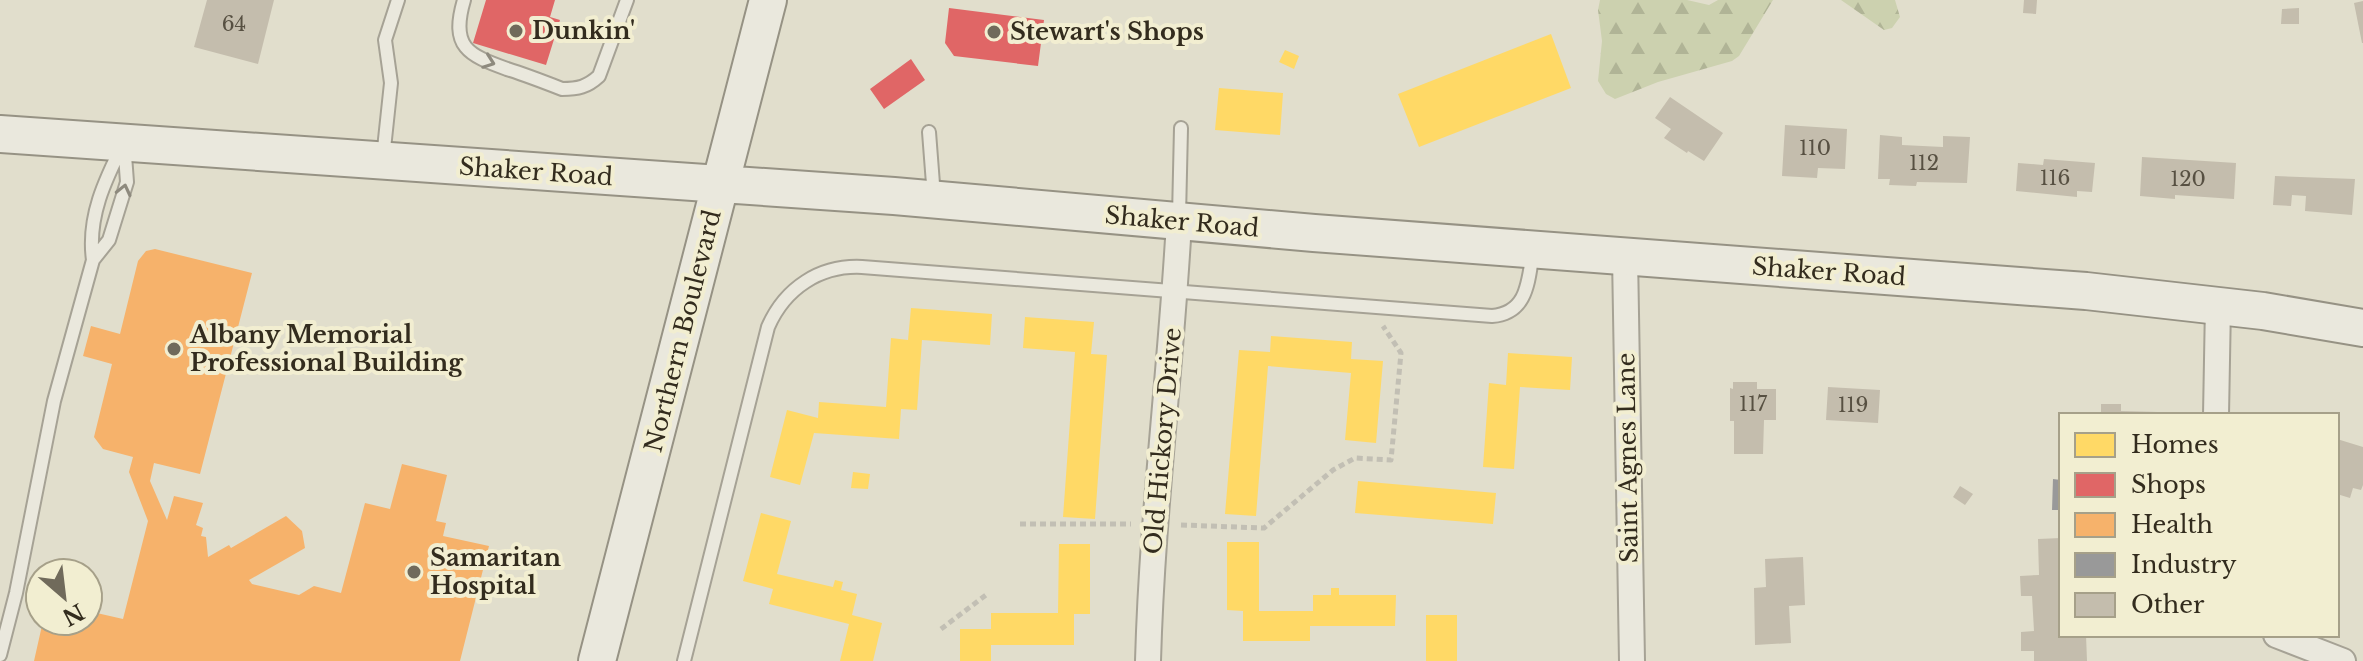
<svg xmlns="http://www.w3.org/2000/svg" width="2363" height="661" font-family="'Libre Baskerville',serif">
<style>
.forest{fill:url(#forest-firs)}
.homes{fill:#ffd966}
.shops{fill:#e06666}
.health{fill:#f6b26b}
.industry{fill:#999}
.building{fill:#c4bdad}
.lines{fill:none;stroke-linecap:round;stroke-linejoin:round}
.lane-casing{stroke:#a6a295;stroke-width:16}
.street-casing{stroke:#a6a295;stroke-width:28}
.secondary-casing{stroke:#969284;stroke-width:40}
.path{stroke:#c2bfb4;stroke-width:5;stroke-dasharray:6 4;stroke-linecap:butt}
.lane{stroke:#eae8dd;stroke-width:12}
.street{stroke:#eae8dd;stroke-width:24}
.secondary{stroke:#eae8dd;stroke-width:36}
.oneway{stroke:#8e8a7e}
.poi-dot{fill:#706a5b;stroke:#f2eed1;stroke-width:3}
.labels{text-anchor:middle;stroke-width:8;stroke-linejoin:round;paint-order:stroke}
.number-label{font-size:20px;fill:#575042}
.poi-label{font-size:24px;font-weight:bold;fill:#332c1e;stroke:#f2eed1;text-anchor:start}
.street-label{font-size:24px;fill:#332c1e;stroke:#f2eed1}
</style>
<defs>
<pattern id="forest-firs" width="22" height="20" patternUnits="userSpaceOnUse" patternTransform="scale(2)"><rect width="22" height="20" fill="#ccd1af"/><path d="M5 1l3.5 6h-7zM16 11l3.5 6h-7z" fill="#b0b496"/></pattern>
</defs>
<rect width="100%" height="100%" fill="#e1decc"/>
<path class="forest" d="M 1600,0 L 1687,0 L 1709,5 L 1718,0 L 1773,0 L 1739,56 L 1732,61 L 1658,82 L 1615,99 L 1606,94 L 1598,81 L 1602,41 L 1598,10 Z
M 1841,0 L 1895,0 L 1900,17 L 1892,28 L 1884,30 Z"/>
<path class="homes" d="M 1551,34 L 1571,88 L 1419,147 L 1398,94 Z
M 1285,50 L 1299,56 L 1294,69 L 1279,62 Z
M 1219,88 L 1283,93 L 1280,135 L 1215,130 Z
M 911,308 L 992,314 L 990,345 L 922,340 L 917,410 L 901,409 L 899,439 L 814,433 L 800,485 L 770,477 L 787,410 L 818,418 L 819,402 L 886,407 L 891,338 L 908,340 Z
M 1025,317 L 1094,322 L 1091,354 L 1107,355 L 1095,519 L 1063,517 L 1075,352 L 1023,348 Z
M 1271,336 L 1352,342 L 1351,359 L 1383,361 L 1376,443 L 1345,440 L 1351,373 L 1268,366 L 1256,516 L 1225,514 L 1239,350 L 1270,352 Z
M 1508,353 L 1572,357 L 1570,390 L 1520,387 L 1514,469 L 1483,467 L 1489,383 L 1506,385 Z
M 853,472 L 870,474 L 868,489 L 851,488 Z
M 1358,481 L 1496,493 L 1493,524 L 1355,513 Z
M 761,513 L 791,521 L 777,574 L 833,587 L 835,580 L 843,582 L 841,590 L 857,594 L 852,615 L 882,623 L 873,661 L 840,661 L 849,624 L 769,604 L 773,589 L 743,581 Z
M 1227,542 L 1259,542 L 1259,611 L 1313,611 L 1313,595 L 1331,595 L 1331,588 L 1339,588 L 1339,595 L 1396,595 L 1395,626 L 1310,626 L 1310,641 L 1243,641 L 1243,611 L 1227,610 Z
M 1059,544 L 1090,544 L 1090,614 L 1074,614 L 1074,645 L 991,645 L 991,661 L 960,661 L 960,629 L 991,629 L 991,613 L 1058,613 Z
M 1426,615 L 1457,615 L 1457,661 L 1426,661 Z"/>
<path class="shops" d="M 486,0 L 555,0 L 550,17 L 560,20 L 546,65 L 473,43 Z
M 949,8 L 1044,20 L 1038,66 L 954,56 L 945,43 Z
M 1051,24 L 1062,24 L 1060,40 L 1050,39 Z
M 911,59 L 925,80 L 884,109 L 870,89 Z"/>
<path class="health" d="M 155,249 L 252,273 L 200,474 L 154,463 L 150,481 L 167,520 L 174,496 L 203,503 L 196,525 L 203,528 L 201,536 L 206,537 L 208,557 L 229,545 L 231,548 L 286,516 L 302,531 L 305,548 L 249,580 L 252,584 L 299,595 L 314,586 L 341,593 L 365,503 L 390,509 L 402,464 L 447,475 L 436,521 L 446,523 L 443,536 L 489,546 L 460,661 L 34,661 L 43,621 L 88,621 L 88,611 L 123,619 L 148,521 L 129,472 L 133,457 L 103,449 L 94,437 L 112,364 L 83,356 L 91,326 L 120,334 L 138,261 L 146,251 Z"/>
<path class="industry" d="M 2053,479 L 2061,480 L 2061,510 L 2052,510 Z"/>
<path class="building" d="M 207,0 L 274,0 L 258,64 L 194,47 Z
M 2024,0 L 2037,0 L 2036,14 L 2023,13 Z
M 2363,1 L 2363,43 L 2362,43 L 2354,3 Z
M 2299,8 L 2299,24 L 2281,24 L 2282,9 Z
M 1670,97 L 1723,133 L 1704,161 L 1688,151 L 1687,153 L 1664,138 L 1671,129 L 1655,118 Z
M 1785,125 L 1847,129 L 1845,169 L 1818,168 L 1817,178 L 1782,176 Z
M 1880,135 L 1902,137 L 1902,145 L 1943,147 L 1943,136 L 1970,137 L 1967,183 L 1917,182 L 1916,186 L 1889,185 L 1890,179 L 1878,179 Z
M 2142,157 L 2236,163 L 2234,199 L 2175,195 L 2175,199 L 2140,196 Z
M 2044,159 L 2095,163 L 2092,192 L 2077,191 L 2077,197 L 2016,191 L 2018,163 L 2043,165 Z
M 2275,176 L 2355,179 L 2352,215 L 2305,211 L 2306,196 L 2292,195 L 2291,206 L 2273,205 Z
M 1733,382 L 1757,382 L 1757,389 L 1776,389 L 1776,420 L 1764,420 L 1763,454 L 1734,454 L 1734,421 L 1730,421 L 1730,388 L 1733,389 Z
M 1828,387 L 1880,390 L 1878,423 L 1826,420 Z
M 2101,404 L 2121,404 L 2121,411 L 2158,412 L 2157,415 L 2101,415 Z
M 2337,439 L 2363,447 L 2363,485 L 2361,490 L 2353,488 L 2350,498 L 2337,494 Z
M 1960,486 L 1973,494 L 1965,505 L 1953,497 Z
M 2061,538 L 2061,635 L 2086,635 L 2087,661 L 2034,661 L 2034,651 L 2021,651 L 2021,632 L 2034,631 L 2032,596 L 2021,596 L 2020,576 L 2039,575 L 2038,539 Z
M 1803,557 L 1805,605 L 1789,606 L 1791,643 L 1755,645 L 1754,588 L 1766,587 L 1765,559 Z"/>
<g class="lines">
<defs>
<path id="lane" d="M 464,0 C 450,47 468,55 507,69 C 526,75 544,82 562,89 C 578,89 587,87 599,76 L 627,0
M 929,132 L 934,197
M 383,158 L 391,83 L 385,40 L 398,0
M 1179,216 L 1181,128
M 0,655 L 16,593 L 54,401 L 93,260 C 87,217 105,180 124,142 L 127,182 L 109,240 L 93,260
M 684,661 L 768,327 C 785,288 820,265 862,267 L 1492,316 C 1528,313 1528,281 1533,252"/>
<path id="street" d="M 1625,256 L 1632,661
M 2216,415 L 2218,305
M 2276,635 L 2343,661
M 1148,661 C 1152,514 1171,368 1179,222"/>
<path id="secondary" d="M 0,134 L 894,196 L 1314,233 L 2086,291 L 2263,311 L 2363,328
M 597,661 L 768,0"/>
</defs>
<use href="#lane" class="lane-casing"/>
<use href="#street" class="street-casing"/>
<use href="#secondary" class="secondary-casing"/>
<path class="path" d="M 1020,524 L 1131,524
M 1181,525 L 1264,528 L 1333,470 L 1355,458 L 1391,460 L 1401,353 L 1383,326
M 941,629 L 986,595"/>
<use href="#lane" class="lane"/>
<use href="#street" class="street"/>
<use href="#secondary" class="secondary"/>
</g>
<defs><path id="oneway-chevron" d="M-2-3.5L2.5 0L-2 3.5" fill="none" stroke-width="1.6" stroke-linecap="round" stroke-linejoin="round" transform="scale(2)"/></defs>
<g class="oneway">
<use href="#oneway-chevron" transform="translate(489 62) rotate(20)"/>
<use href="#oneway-chevron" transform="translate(124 190) rotate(-77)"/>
</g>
<g class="poi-dot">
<circle cx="516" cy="31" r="8"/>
<circle cx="994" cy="32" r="8"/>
<circle cx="174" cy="349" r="8"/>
<circle cx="414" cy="572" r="8"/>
</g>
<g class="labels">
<g class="number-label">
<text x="234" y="31">64</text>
<text x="1815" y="155">110</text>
<text x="1924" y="170">112</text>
<text x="2055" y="185">116</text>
<text x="2188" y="186">120</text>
<text x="1753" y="411">117</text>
<text x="1853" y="412">119</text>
</g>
<g class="poi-label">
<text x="532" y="39">Dunkin'</text>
<text x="1010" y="40">Stewart's Shops</text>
<text x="190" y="343">Albany Memorial<tspan x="190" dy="28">Professional Building</tspan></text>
<text x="430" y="566">Samaritan<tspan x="430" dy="28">Hospital</tspan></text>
</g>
<g class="street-label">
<text transform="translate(536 172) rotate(4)" y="8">Shaker Road</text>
<text transform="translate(1182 222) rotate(5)" y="8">Shaker Road</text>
<text transform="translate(1829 272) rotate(4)" y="8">Shaker Road</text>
<text transform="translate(683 331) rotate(-76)" y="8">Northern Boulevard</text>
<text transform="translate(1163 441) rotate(-85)" y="8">Old Hickory Drive</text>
<text transform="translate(1628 458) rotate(-91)" y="8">Saint Agnes Lane</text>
</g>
</g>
<rect x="2059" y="413" width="280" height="224" fill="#f2eed1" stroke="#a6a089" stroke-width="2"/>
<rect x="2075" y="433" width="40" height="24" fill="#ffd966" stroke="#a6a089" stroke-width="2"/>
<text x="2131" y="453" font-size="24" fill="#332c1e">Homes</text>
<rect x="2075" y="473" width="40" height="24" fill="#e06666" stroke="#a6a089" stroke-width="2"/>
<text x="2131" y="493" font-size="24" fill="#332c1e">Shops</text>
<rect x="2075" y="513" width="40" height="24" fill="#f6b26b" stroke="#a6a089" stroke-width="2"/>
<text x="2131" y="533" font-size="24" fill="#332c1e">Health</text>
<rect x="2075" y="553" width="40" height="24" fill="#999999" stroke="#a6a089" stroke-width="2"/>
<text x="2131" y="573" font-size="24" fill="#332c1e">Industry</text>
<rect x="2075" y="593" width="40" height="24" fill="#c4bdad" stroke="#a6a089" stroke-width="2"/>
<text x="2131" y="613" font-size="24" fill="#332c1e">Other</text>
<g transform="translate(64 597) rotate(152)"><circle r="38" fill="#f2eed1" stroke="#a6a089" stroke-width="2"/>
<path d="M0-6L14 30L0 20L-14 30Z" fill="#706a5b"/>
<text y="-12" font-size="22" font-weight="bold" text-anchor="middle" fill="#332c1e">N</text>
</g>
</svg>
